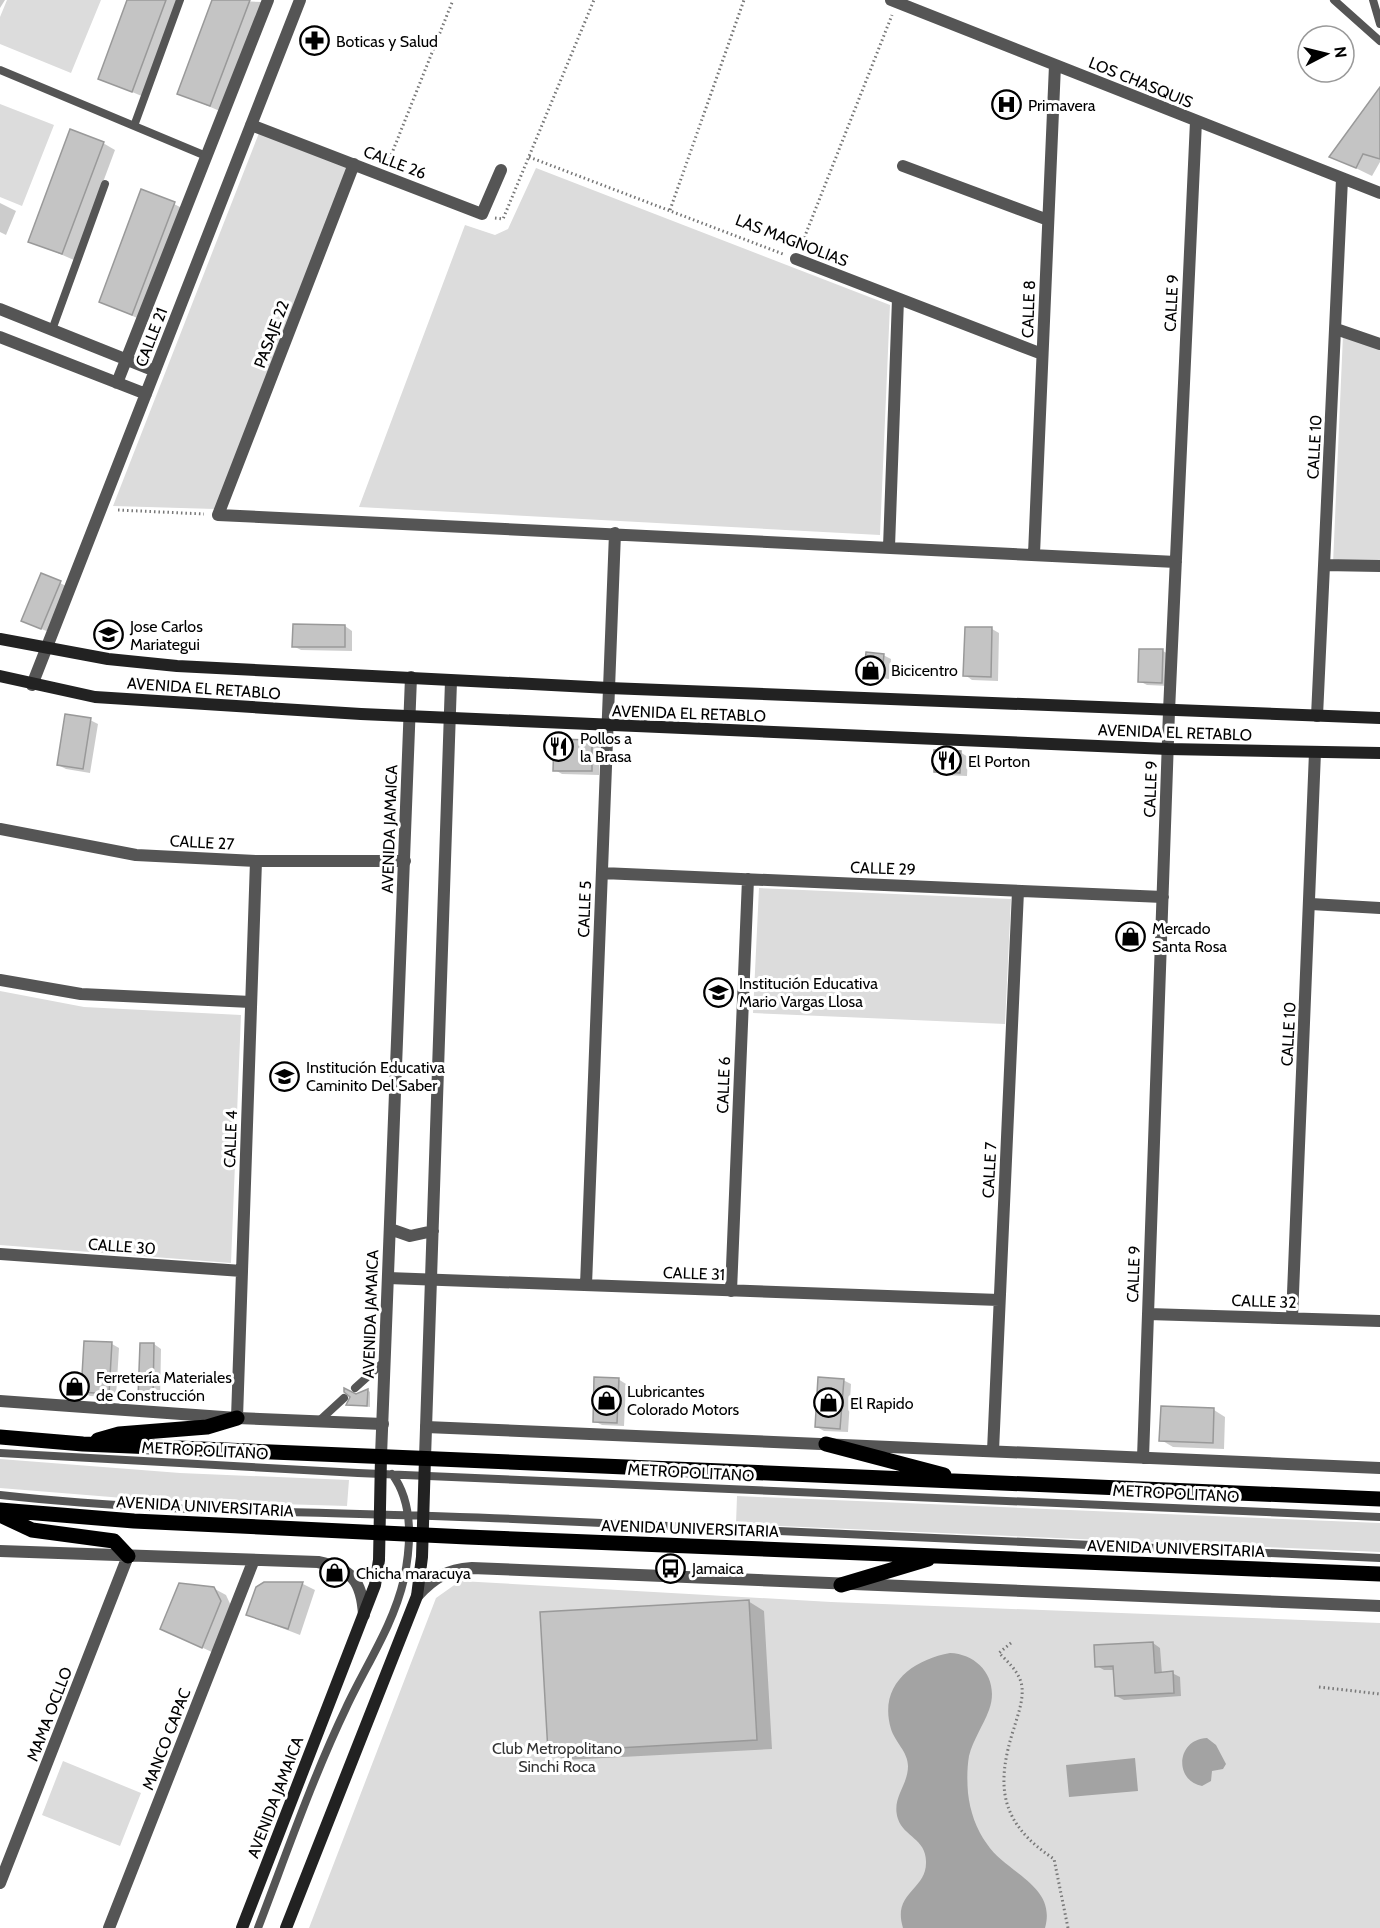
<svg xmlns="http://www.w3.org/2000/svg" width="1380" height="1928" font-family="Cabin,sans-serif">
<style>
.green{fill:#dcdcdc}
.water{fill:#a3a3a3}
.shadow{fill:#0003}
.building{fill:#c4c4c4;stroke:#999;stroke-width:1.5}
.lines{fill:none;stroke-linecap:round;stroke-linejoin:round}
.path{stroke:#777;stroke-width:3;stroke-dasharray:1.5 3;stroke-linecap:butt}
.service{stroke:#555;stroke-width:8}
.minor{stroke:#555;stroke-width:12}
.tertiary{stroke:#555;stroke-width:12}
.secondary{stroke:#222;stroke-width:12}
.primary{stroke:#000;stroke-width:15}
.labels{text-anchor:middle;stroke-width:6;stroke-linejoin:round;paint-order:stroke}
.poi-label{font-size:16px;fill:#000;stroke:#fff;text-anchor:start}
.street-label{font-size:16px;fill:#000;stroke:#fff}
.park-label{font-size:16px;fill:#333;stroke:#fff}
</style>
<rect width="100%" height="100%" fill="#fff"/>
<path class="green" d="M 7,0 L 101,0 L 71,73 L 0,44 L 0,17 Z
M 0,104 L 54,125 L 22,206 L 0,197 Z
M 259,133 L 347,167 L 215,509 L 113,506 Z
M 536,168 L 890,305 L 880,535 L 359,507 L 465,225 L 495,235 L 508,229 Z
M 1343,335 L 1380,349 L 1380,565 L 1333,564 Z
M 759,888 L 1011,899 L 1005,1024 L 753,1013 Z
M 0,991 L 84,1007 L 241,1015 L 231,1263 L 0,1245 Z
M 0,1459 L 180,1473 L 349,1480 L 347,1506 L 148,1500 L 0,1488 Z
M 737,1496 L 1380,1523 L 1380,1552 L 736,1524 Z
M 460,1581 L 831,1602 L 1380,1623 L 1380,1928 L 309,1928 L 436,1598 Z
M 63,1761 L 141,1793 L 120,1846 L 42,1815 Z"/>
<path class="water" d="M 950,1653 C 979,1654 1000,1680 989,1710 C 983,1726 973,1740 969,1756 C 967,1768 967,1781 968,1793 C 970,1811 976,1829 987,1844 C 1007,1874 1057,1885 1045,1928 L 903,1928 C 892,1893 926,1890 926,1863 C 927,1839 904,1837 898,1819 C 891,1798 908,1786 908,1766 C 908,1752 895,1742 891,1729 C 878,1685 912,1660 950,1653 Z
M 1207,1738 L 1216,1745 L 1226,1764 L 1223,1769 L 1212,1771 L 1211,1781 L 1202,1786 C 1173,1780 1177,1739 1207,1738 Z
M 1135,1758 L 1138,1791 L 1069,1797 L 1066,1765 Z"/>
<path class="shadow" d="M 0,0 L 5,0 L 0,8 Z
M 129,0 L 180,0 L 144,97 L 99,78 Z
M 213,0 L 263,2 L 222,112 L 178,93 Z
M 1380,89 L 1380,162 L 1372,176 L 1331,156 Z
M 103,143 L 115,150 L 74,260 L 30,241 Z
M 0,203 L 16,211 L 6,235 L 0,232 Z
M 174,204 L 186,210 L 144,321 L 101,302 Z
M 60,583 L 68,587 L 49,632 L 31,625 Z
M 345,626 L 352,631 L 352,651 L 301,650 L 293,646 Z
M 992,629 L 999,633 L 998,681 L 972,680 L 965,675 Z
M 1163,651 L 1170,655 L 1169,686 L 1147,685 L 1139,681 Z
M 883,655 L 891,659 L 889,679 L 873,677 L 866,673 Z
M 90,720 L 98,724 L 90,773 L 66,769 L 58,765 Z
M 592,741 L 600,746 L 599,775 L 562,774 L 555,770 Z
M 960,752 L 968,757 L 967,776 L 943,775 L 935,771 Z
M 86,1342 L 112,1344 L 119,1348 L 116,1397 L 90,1396 L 83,1392 Z
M 154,1344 L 161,1349 L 160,1402 L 147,1401 L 140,1397 Z
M 618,1379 L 626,1384 L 624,1426 L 602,1425 L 594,1421 Z
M 843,1380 L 851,1384 L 848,1432 L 824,1431 L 817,1427 Z
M 368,1390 L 370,1392 L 370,1407 L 348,1404 L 356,1396 Z
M 1214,1410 L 1225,1417 L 1224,1449 L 1173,1447 L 1161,1440 Z
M 265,1584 L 303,1584 L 315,1590 L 300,1635 L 248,1615 Z
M 213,1588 L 226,1595 L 232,1608 L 214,1653 L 162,1629 Z
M 748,1601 L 764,1611 L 772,1749 L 565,1760 L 549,1751 Z
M 1153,1643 L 1160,1648 L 1162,1674 L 1172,1673 L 1180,1677 L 1181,1696 L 1124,1700 L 1116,1696 L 1114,1670 L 1104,1670 L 1097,1666 Z"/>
<path class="building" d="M 127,0 L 166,0 L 132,92 L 98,79 Z
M 212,0 L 250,0 L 210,106 L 177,94 Z
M 1380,87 L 1380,159 L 1363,154 L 1356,168 L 1329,157 Z
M 70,129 L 104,142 L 62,254 L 28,242 Z
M 141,189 L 175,202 L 132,315 L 99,302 Z
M 41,573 L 61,581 L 41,629 L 21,621 Z
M 293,624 L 345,625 L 345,647 L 292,647 Z
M 965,627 L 992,627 L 991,677 L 963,676 Z
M 1139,649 L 1163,649 L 1162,683 L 1138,682 Z
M 866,652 L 884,654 L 882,675 L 864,674 Z
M 65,714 L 91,718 L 83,769 L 57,765 Z
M 554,739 L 592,740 L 592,771 L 553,771 Z
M 934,750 L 961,751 L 960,773 L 934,772 Z
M 84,1341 L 112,1342 L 109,1394 L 81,1392 Z
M 140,1343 L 154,1343 L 153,1398 L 138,1398 Z
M 594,1377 L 619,1378 L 617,1423 L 593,1422 Z
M 818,1377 L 844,1379 L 840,1429 L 815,1427 Z
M 344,1388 L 356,1394 L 368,1389 L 367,1406 L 346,1405 L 350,1397 L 344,1392 Z
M 1161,1406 L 1214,1408 L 1213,1443 L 1159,1441 Z
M 264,1582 L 303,1582 L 288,1629 L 246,1615 L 256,1587 Z
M 179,1583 L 214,1587 L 221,1601 L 202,1648 L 160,1629 Z
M 749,1600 L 757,1740 L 548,1752 L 540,1612 Z
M 1153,1642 L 1155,1673 L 1173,1671 L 1174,1693 L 1115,1696 L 1113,1666 L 1095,1667 L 1094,1645 Z"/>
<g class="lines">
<path class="path" d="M 529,157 L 783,254
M 388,163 L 453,0
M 670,210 L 744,0
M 495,218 L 503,219 L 594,0
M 801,246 L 892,15
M 118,510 L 204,514
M 1011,1643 L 999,1653 C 1008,1662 1017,1670 1021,1682 C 1025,1697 1018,1714 1014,1728 C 995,1787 1000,1823 1054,1859 L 1068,1928
M 1319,1687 L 1380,1694"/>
<path class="service" d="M 1334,0 L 1380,41
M 1373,0 L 1380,24
M 0,70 L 206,156
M 134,126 L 180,0
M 52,330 L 105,184
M 355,1388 L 385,1361
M 319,1421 L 344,1398
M 0,1453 L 358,1473 L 1380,1517
M 0,1495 C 170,1514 342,1511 513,1519 C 802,1531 1091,1544 1380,1558
M 258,1928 C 286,1855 312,1779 346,1708 C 366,1665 393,1626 404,1579 C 411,1545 414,1503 392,1474"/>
<path class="minor" d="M 891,0 L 1380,193
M 251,125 L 482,214 L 501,170
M 354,164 L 218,515 L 1176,562
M 903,166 L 1048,220
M 796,259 L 1042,354
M 0,309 L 155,371
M 1336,329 L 1380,344
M 0,337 L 146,394
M 117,383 L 268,0
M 889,547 L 898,299
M 1034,554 L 1055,65
M 1324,565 L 1380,566
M 32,685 L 300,0
M 1317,716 L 1342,179
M 0,829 L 136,855 L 256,861 L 405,861
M 602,873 L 1163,897
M 1311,904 L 1380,908
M 0,980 L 81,994 L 251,1002
M 0,1254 L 242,1271
M 388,1278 L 999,1300
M 586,1285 L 615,533
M 731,1291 L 748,879
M 1148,1314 L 1380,1321
M 1292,1318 L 1315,752
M 0,1401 L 237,1418 L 383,1424
M 237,1418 L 256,861
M 426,1427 L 1380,1468
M 993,1451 L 1018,891
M 1143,1458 L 1169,711 L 1196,121
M 0,1551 L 318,1562 C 352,1569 362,1581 364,1615
M 417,1596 C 434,1577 447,1570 472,1568 L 1380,1606
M 0,1883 L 128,1556
M 109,1928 L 253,1562"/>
<path class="tertiary" d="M 390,1229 L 410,1236 L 433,1231
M 381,1456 L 411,677
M 425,1458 L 451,681"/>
<path class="secondary" d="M 0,639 L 108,659 L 177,666 L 609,688 L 1380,718
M 0,676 L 95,697 L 361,714 L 1168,749 L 1380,753
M 242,1928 L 375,1585 L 379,1560 L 381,1456
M 286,1928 L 417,1596 L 422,1557 L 425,1458"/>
<path class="primary" d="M 0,1437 L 83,1444 L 1380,1499
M 98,1440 L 119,1434 L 207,1427 L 237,1418
M 826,1444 L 944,1475
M 0,1510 L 134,1521 L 467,1537 L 1380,1574
M 0,1515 L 32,1530 L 114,1541 L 128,1556
M 841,1585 L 928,1559"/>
</g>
<defs>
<symbol id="pharmacy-ring" viewBox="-11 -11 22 22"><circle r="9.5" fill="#fff" stroke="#000" stroke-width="1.5"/><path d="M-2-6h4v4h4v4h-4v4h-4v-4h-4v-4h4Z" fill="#000"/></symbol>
<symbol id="hospital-ring" viewBox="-11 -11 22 22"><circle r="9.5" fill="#fff" stroke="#000" stroke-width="1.5"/><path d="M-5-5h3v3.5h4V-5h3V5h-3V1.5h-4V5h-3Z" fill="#000"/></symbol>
<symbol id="school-ring" viewBox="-11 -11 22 22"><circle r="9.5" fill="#fff" stroke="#000" stroke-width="1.5"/><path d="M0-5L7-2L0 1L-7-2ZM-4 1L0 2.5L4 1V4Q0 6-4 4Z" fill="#000"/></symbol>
<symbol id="shop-ring" viewBox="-11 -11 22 22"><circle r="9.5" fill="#fff" stroke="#000" stroke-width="1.5"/><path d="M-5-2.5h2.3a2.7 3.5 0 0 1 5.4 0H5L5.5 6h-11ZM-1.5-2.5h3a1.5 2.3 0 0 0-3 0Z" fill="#000"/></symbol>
<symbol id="restaurant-ring" viewBox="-11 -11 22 22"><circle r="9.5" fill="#fff" stroke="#000" stroke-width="1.5"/><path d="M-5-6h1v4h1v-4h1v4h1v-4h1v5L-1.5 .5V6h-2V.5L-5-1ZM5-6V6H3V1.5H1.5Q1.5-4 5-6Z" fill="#000"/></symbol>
<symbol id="bus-ring" viewBox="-11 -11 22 22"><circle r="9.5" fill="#fff" stroke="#000" stroke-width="1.5"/><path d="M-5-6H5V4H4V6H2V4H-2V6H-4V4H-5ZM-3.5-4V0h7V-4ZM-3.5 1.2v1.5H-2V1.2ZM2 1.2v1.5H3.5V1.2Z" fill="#000"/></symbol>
</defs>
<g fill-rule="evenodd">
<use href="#pharmacy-ring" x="298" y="24" width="33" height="33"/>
<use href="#hospital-ring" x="990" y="88" width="33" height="33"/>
<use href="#school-ring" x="92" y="618" width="33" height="33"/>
<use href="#shop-ring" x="854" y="654" width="33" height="33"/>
<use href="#restaurant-ring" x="542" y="730" width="33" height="33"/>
<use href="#restaurant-ring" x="930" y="744" width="33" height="33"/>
<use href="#shop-ring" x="1114" y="920" width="33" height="33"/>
<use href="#school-ring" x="702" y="976" width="33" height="33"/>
<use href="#school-ring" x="268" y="1060" width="33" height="33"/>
<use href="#shop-ring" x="58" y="1370" width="33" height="33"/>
<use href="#shop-ring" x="590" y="1384" width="33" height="33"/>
<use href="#shop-ring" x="812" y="1386" width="33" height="33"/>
<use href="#bus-ring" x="654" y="1552" width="33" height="33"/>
<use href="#shop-ring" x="318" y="1556" width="33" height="33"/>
</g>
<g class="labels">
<g class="poi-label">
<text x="336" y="47">Boticas y Salud</text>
<text x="1028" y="111">Primavera</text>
<text x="130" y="632">Jose Carlos<tspan x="130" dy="18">Mariategui</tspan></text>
<text x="891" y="676">Bicicentro</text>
<text x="580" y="744">Pollos a<tspan x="580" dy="18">la Brasa</tspan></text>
<text x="968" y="767">El Porton</text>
<text x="1152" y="934">Mercado<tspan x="1152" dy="18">Santa Rosa</tspan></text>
<text x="739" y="989">Institución Educativa<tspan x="739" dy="18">Mario Vargas Llosa</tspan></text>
<text x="306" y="1073">Institución Educativa<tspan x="306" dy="18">Caminito Del Saber</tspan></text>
<text x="96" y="1383">Ferretería Materiales<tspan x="96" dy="18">de Construcción</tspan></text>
<text x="627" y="1397">Lubricantes<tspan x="627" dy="18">Colorado Motors</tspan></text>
<text x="850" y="1409">El Rapido</text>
<text x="692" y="1574">Jamaica</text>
<text x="356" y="1579">Chicha maracuya</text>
</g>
<g class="street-label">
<text transform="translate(1141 82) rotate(22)" y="6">LOS CHASQUIS</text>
<text transform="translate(395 162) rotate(21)" y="6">CALLE 26</text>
<text transform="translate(792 240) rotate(21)" y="6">LAS MAGNOLIAS</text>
<text transform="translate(1171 303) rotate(-87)" y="6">CALLE 9</text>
<text transform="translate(1028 309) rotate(-88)" y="6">CALLE 8</text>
<text transform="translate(271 334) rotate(-69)" y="6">PASAJE 22</text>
<text transform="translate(151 337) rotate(-69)" y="6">CALLE 21</text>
<text transform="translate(1314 447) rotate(-87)" y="6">CALLE 10</text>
<text transform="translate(204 688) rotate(4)" y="6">AVENIDA EL RETABLO</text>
<text transform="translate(689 713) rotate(2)" y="6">AVENIDA EL RETABLO</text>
<text transform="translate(1175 732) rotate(2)" y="6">AVENIDA EL RETABLO</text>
<text transform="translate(1150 789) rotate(-88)" y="6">CALLE 9</text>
<text transform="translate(389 829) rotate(-88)" y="6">AVENIDA JAMAICA</text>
<text transform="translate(202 842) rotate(3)" y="6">CALLE 27</text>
<text transform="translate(883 868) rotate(2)" y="6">CALLE 29</text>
<text transform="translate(584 909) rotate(-88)" y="6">CALLE 5</text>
<text transform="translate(1288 1034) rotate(-87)" y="6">CALLE 10</text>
<text transform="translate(723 1085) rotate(-88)" y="6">CALLE 6</text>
<text transform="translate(230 1139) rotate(-88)" y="6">CALLE 4</text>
<text transform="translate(989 1170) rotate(-87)" y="6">CALLE 7</text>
<text transform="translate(122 1246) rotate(4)" y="6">CALLE 30</text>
<text transform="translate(694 1273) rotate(2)" y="6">CALLE 31</text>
<text transform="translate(1133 1274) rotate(-88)" y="6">CALLE 9</text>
<text transform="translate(1264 1301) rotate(2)" y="6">CALLE 32</text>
<text transform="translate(370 1314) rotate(-88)" y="6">AVENIDA JAMAICA</text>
<text transform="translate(205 1450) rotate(3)" y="6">METROPOLITANO</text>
<text transform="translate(691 1472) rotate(3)" y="6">METROPOLITANO</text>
<text transform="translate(1176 1493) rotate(3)" y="6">METROPOLITANO</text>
<text transform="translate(205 1506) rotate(3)" y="6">AVENIDA UNIVERSITARIA</text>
<text transform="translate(690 1528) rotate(2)" y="6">AVENIDA UNIVERSITARIA</text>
<text transform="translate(1176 1548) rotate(2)" y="6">AVENIDA UNIVERSITARIA</text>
<text transform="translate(49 1714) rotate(-69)" y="6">MAMA OCLLO</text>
<text transform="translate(166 1739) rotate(-69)" y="6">MANCO CAPAC</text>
<text transform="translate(275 1797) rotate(-69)" y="6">AVENIDA JAMAICA</text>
</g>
<g class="park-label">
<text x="557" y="1754">Club Metropolitano<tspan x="557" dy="18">Sinchi Roca</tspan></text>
</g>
</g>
<g transform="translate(1326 54) rotate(83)"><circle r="28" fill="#ffffff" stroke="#999999" stroke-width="1.5"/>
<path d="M0-4.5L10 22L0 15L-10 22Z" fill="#000000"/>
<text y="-9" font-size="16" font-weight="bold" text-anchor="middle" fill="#000000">N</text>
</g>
</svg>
